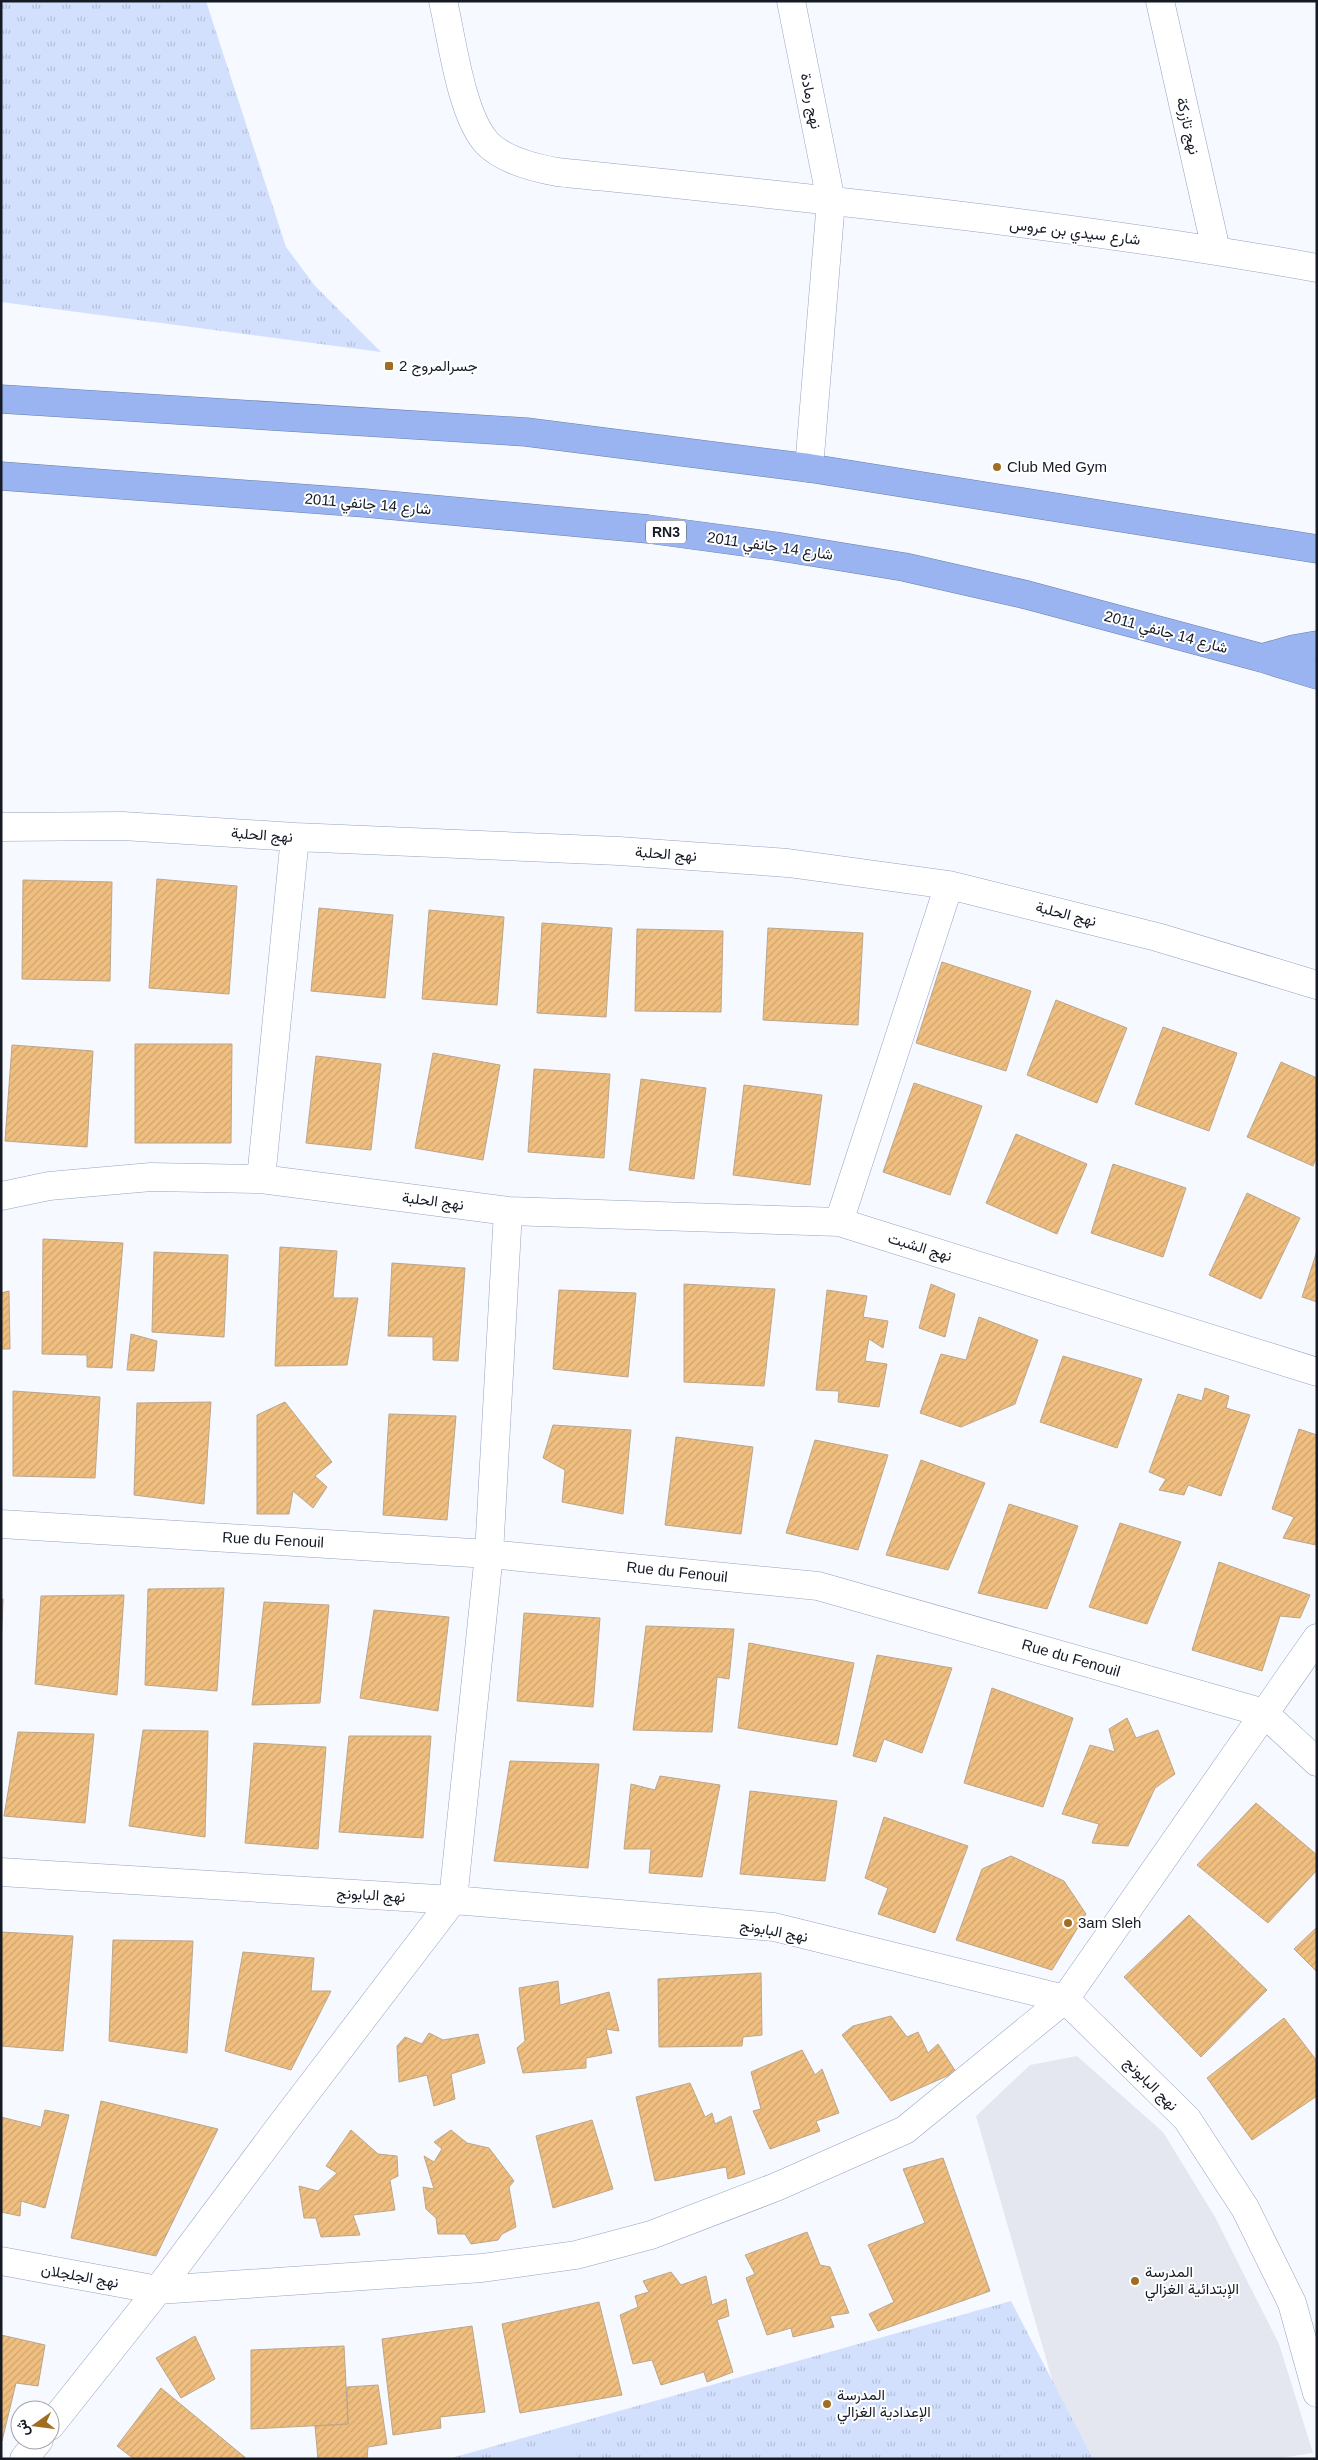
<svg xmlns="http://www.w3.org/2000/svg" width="1318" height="2460" viewBox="0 0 1318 2460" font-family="Arial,Vazirmatn,sans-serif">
<defs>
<pattern id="grass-tufts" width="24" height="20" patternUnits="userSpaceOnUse" patternTransform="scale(1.25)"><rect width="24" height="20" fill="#d3e0fd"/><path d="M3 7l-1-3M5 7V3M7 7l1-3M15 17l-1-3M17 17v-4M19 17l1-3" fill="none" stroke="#b4c0d9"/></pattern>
<pattern id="building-hatch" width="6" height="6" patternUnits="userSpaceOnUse" patternTransform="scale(1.25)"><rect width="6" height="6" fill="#f0bf80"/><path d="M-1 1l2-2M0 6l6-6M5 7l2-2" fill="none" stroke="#cda46e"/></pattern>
</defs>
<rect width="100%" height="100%" fill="#f6f9ff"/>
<!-- built -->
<path fill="#e4e7f0" d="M1077,2056L1163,2132L1215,2217L1279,2344L1313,2453L1274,2459H1075L976,2116L1030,2065Z"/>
<!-- grass -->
<path fill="url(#grass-tufts)" d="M1,1H206L286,247L315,286L381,352L1,302Z
M1011,2301L1093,2459H448Z"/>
<!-- garden -->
<path fill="#d3e0fd" d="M571,2436L578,2459H494Z"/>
<!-- building -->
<path fill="url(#building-hatch)" stroke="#bca68b" d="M157,879L237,886L229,994L149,988Z
M23,880L112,882L110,981L22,979Z
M319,908L393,915L385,998L311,991Z
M429,910L504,917L497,1005L422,999Z
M542,923L612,928L606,1017L537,1013Z
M768,928L863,933L858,1025L763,1020Z
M637,929L723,931L721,1012L635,1011Z
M942,962L1031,991L1006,1071L916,1043Z
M1056,1000L1127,1028L1097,1103L1027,1075Z
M1163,1027L1237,1053L1209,1131L1135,1104Z
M135,1044H232L231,1143H135Z
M12,1045L93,1051L87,1147L5,1141Z
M433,1053L500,1065L483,1160L415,1148Z
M316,1056L381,1064L371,1150L306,1143Z
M1281,1062L1317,1078V1156L1313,1166L1247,1137Z
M534,1069L610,1074L604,1158L528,1152Z
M641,1079L706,1088L694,1179L629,1170Z
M914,1083L982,1106L950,1195L883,1172Z
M744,1085L822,1095L810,1185L733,1175Z
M1016,1134L1087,1164L1057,1234L986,1203Z
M1113,1164L1186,1188L1163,1257L1091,1233Z
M1247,1193L1300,1218L1261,1299L1209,1275Z
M43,1239L123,1243L112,1368L87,1367V1355L42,1354Z
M280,1247L337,1251L333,1298H358L347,1365L275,1366Z
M1317,1251V1302L1302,1297Z
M154,1252L228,1255L224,1337L152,1332Z
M392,1263L465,1268L458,1361L433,1360V1337L388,1336Z
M684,1284L775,1289L764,1386L684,1382Z
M931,1284L955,1294L945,1337L919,1328Z
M559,1290L636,1293L628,1377L553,1369Z
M827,1290L867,1296L863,1317L888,1321L883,1348L869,1339L865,1361L887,1364L879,1407L838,1402L839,1391L816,1390Z
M9,1291L10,1349H1V1293Z
M979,1317L1038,1340L1015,1404L961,1427L920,1413L941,1354L966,1360Z
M131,1334L157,1341L154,1371L127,1370Z
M1063,1356L1142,1379L1117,1448L1040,1422Z
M1205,1388L1229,1396L1226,1408L1250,1415L1221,1496L1188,1485L1184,1495L1159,1490L1166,1479L1149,1472L1178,1394L1202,1401Z
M13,1391L100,1397L95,1478L13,1476Z
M211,1402L204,1504L134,1495L137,1403Z
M285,1402L332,1462L315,1476L327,1487L313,1508L293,1491L289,1514H257V1415Z
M389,1414L456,1416L447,1520L383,1515Z
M553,1425L631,1430L623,1514L562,1502L565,1470L543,1458Z
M1299,1429L1317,1435L1316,1545L1283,1538L1294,1517L1272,1509Z
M676,1437L753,1447L741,1534L665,1525Z
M815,1440L888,1455L858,1550L786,1533Z
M921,1460L985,1483L948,1570L886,1555Z
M1009,1504L1078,1526L1047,1609L978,1593Z
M1120,1523L1181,1542L1147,1624L1089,1607Z
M1219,1562L1310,1595L1300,1618L1280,1616L1262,1671L1192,1650Z
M224,1588L217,1691L145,1685L148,1589Z
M124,1595L117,1695L35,1684L41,1596Z
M1,1599H3L1,1650Z
M264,1602L329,1605L320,1703L252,1705Z
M374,1610L449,1617L438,1711L360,1698Z
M524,1613L600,1618L593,1707L517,1701Z
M646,1626L734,1629L729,1679L717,1677L712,1732L633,1730Z
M749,1643L854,1663L837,1745L738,1728Z
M877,1655L952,1668L922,1753L884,1739L876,1762L853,1756Z
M992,1688L1073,1718L1043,1807L964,1783Z
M1127,1718L1136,1738L1158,1730L1175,1774L1155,1788L1128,1846L1092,1843L1099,1824L1062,1814L1090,1745L1115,1752L1109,1729Z
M143,1730L208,1731L205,1837L129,1826Z
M18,1732L94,1734L85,1823L4,1816Z
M349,1736H431L423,1838L339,1832Z
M254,1743L326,1747L318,1849L245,1843Z
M510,1761L599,1764L588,1868L494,1861Z
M660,1776L720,1785L702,1877L649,1873L651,1849H624L631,1784L655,1790Z
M750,1791L837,1801L825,1881L740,1874Z
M1256,1803L1317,1855V1870L1268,1923L1197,1865Z
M884,1817L968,1846L935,1933L878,1914L888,1888L865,1878Z
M1011,1856L1064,1881L1086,1914L1052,1970L956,1940L982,1869Z
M1189,1915L1267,1990L1201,2057L1124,1977Z
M1317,1927V1972L1294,1949Z
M1,1932L73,1936L63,2051L1,2046Z
M113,1940L193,1941L187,2053L109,2041Z
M243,1952L314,1958L311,1991H331L291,2070L225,2051Z
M761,1973L762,2035L743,2037L742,2046L659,2047L658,1979Z
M558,1981L560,2005L609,1992L619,2031L606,2029L612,2053L586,2058V2068L523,2073L517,2048L525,2041L519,1988Z
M891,2016L907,2037L918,2032L928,2053L938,2044L956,2072L891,2101L842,2035L853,2026Z
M1284,2018L1317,2061V2096L1252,2140L1207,2078Z
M429,2033L443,2040L478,2034L485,2063L451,2074L455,2099L434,2106L427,2075L399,2082L397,2046L405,2037L422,2044Z
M802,2050L815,2075L822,2069L839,2113L816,2121L820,2131L770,2149L753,2111L761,2109L751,2072Z
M690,2083L705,2117L712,2113L715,2124L731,2116L745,2174L728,2179L726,2167L655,2181L636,2097Z
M101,2101L218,2129L156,2256L71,2238Z
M45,2110L69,2115L45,2208L21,2201L20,2216L1,2212V2117L41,2127Z
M592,2120L613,2189L553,2208L536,2136Z
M351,2130L378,2154L397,2156L398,2176L390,2180L395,2210L353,2215L360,2235L321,2237L316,2218H304L299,2186L318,2191L337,2173L326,2166Z
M451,2130L467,2143L489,2148L514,2181L509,2187L516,2227L502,2234L498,2240L471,2244L465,2234H438L436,2218L426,2209L423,2187L434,2189L424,2156L434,2162L442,2149L434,2142Z
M943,2158L990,2291L878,2331L869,2314L894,2302L868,2245L925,2223L903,2169Z
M807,2232L820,2265L830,2267L849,2313L830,2316L834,2327L793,2337L791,2328L767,2335L746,2278L755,2274L745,2255Z
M671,2272L681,2285L706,2276L712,2305L726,2299L729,2316L717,2320L733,2372L707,2382L704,2372L661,2385L652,2360L633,2364L620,2315L638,2307L635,2296L649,2292L643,2281Z
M599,2302L622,2395L520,2413L502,2324Z
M472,2326L485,2412L440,2417L441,2428L393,2435L382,2339Z
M1,2335L45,2345L38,2386L16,2383L2,2441Z
M195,2336L215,2379L181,2398L156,2358Z
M344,2346L348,2424L251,2429V2350Z
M378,2385L387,2444L368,2447L367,2459H318L315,2426L348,2424L347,2387Z
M161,2388L247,2459H134L117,2446Z"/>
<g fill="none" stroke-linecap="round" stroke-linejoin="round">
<defs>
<path id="minor" d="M443,1C452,39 461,115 487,143C503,160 535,168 557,172C810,198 1066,223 1317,268
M791,1L831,201L809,468
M1160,1L1216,250
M1,827L123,826L295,837L619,851L788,863L949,885L1157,937L1317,985
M261,1179L295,837
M1,1196L49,1186L151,1177L261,1179L508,1211L839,1222L1317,1372
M839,1222L949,885
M1,1524L489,1554L818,1586L1264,1713L1317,1762
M1,1872L453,1900L774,1927L1065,1999L1187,2119L1245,2208L1292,2303L1317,2393
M1,2261L158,2290L482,2268L576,2255L651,2235L776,2187L905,2130L1065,1999L1317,1638
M50,2426L158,2290L282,2124L453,1900L489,1554L508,1211
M24,2459L39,2440"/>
<path id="highway" d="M1,399L526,432L809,468L1317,549
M1,476L365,503L648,529L775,546L904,567L1027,595L1262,658L1317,675
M1262,658L1294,649L1317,645"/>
</defs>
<!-- minor casing -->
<use href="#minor" stroke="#95a3c0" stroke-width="29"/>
<!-- highway casing -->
<use href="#highway" stroke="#6b7eaa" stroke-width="29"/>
<!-- minor -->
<use href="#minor" stroke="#fff" stroke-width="28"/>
<!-- highway -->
<use href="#highway" stroke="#99b4f1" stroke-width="28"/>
</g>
<!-- markers -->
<g fill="#a06e23" stroke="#fff" stroke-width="2">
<rect x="384" y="361" width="10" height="10" rx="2.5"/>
<circle cx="997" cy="467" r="5"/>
<circle cx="1068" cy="1923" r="5"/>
<circle cx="1135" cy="2281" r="5"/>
<circle cx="827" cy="2404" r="5"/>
</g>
<g text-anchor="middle" stroke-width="4" stroke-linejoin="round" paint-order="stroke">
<!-- shield labels -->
<rect fill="#fff" stroke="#5b5f66" stroke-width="1" x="646" y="520.5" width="40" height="23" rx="4"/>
<g font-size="14" font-weight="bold" fill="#151a25">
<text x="666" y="537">RN3</text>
</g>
<!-- street labels -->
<g font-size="15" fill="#151a25" stroke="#fff">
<text transform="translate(811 101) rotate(79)" y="5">نهج رمادة</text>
<text transform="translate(1188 126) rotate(77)" y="5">نهج تازركة</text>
<text transform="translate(1075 232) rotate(7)" y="5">شارع سيدي بن عروس</text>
<text transform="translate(368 504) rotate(5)" y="5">شارع 14 جانفي 2011</text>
<text transform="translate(770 546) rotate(8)" y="5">شارع 14 جانفي 2011</text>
<text transform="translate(1166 632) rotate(15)" y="5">شارع 14 جانفي 2011</text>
<text transform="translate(262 835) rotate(4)" y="5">نهج الحلبة</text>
<text transform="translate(666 854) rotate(4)" y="5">نهج الحلبة</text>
<text transform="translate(1066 914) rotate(14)" y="5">نهج الحلبة</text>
<text transform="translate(433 1201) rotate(7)" y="5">نهج الحلبة</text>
<text transform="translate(920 1247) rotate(17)" y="5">نهج الشبت</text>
<text transform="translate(273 1540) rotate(3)" y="5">Rue du Fenouil</text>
<text transform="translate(677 1572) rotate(6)" y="5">Rue du Fenouil</text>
<text transform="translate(1071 1658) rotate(16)" y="5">Rue du Fenouil</text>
<text transform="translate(371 1895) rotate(3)" y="5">نهج البابونج</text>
<text transform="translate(774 1931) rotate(10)" y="5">نهج البابونج</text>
<text transform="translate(1151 2084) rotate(45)" y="5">نهج البابونج</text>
<text transform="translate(80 2276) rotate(10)" y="5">نهج الجلجلان</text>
</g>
<!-- poi labels -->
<g font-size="15" fill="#151a25" stroke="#fff" text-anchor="start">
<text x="399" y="371">جسرالمروج 2</text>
<text x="1007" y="472">Club Med Gym</text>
<text x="1078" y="1928">3am Sleh</text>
<text x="1145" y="2277">المدرسة<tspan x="1145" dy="17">الإبتدائية الغزالي</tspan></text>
<text x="837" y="2400">المدرسة<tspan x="837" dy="17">الإعدادية الغزالي</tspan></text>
</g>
</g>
<!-- border -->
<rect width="1318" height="2460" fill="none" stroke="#151a25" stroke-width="5"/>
<!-- north arrow -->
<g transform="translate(35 2425) rotate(256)"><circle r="24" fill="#ffffff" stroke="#a1a3a8"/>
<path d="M0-4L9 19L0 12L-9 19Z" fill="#a06e23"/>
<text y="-8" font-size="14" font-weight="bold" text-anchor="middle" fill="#151a25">ش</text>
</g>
</svg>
